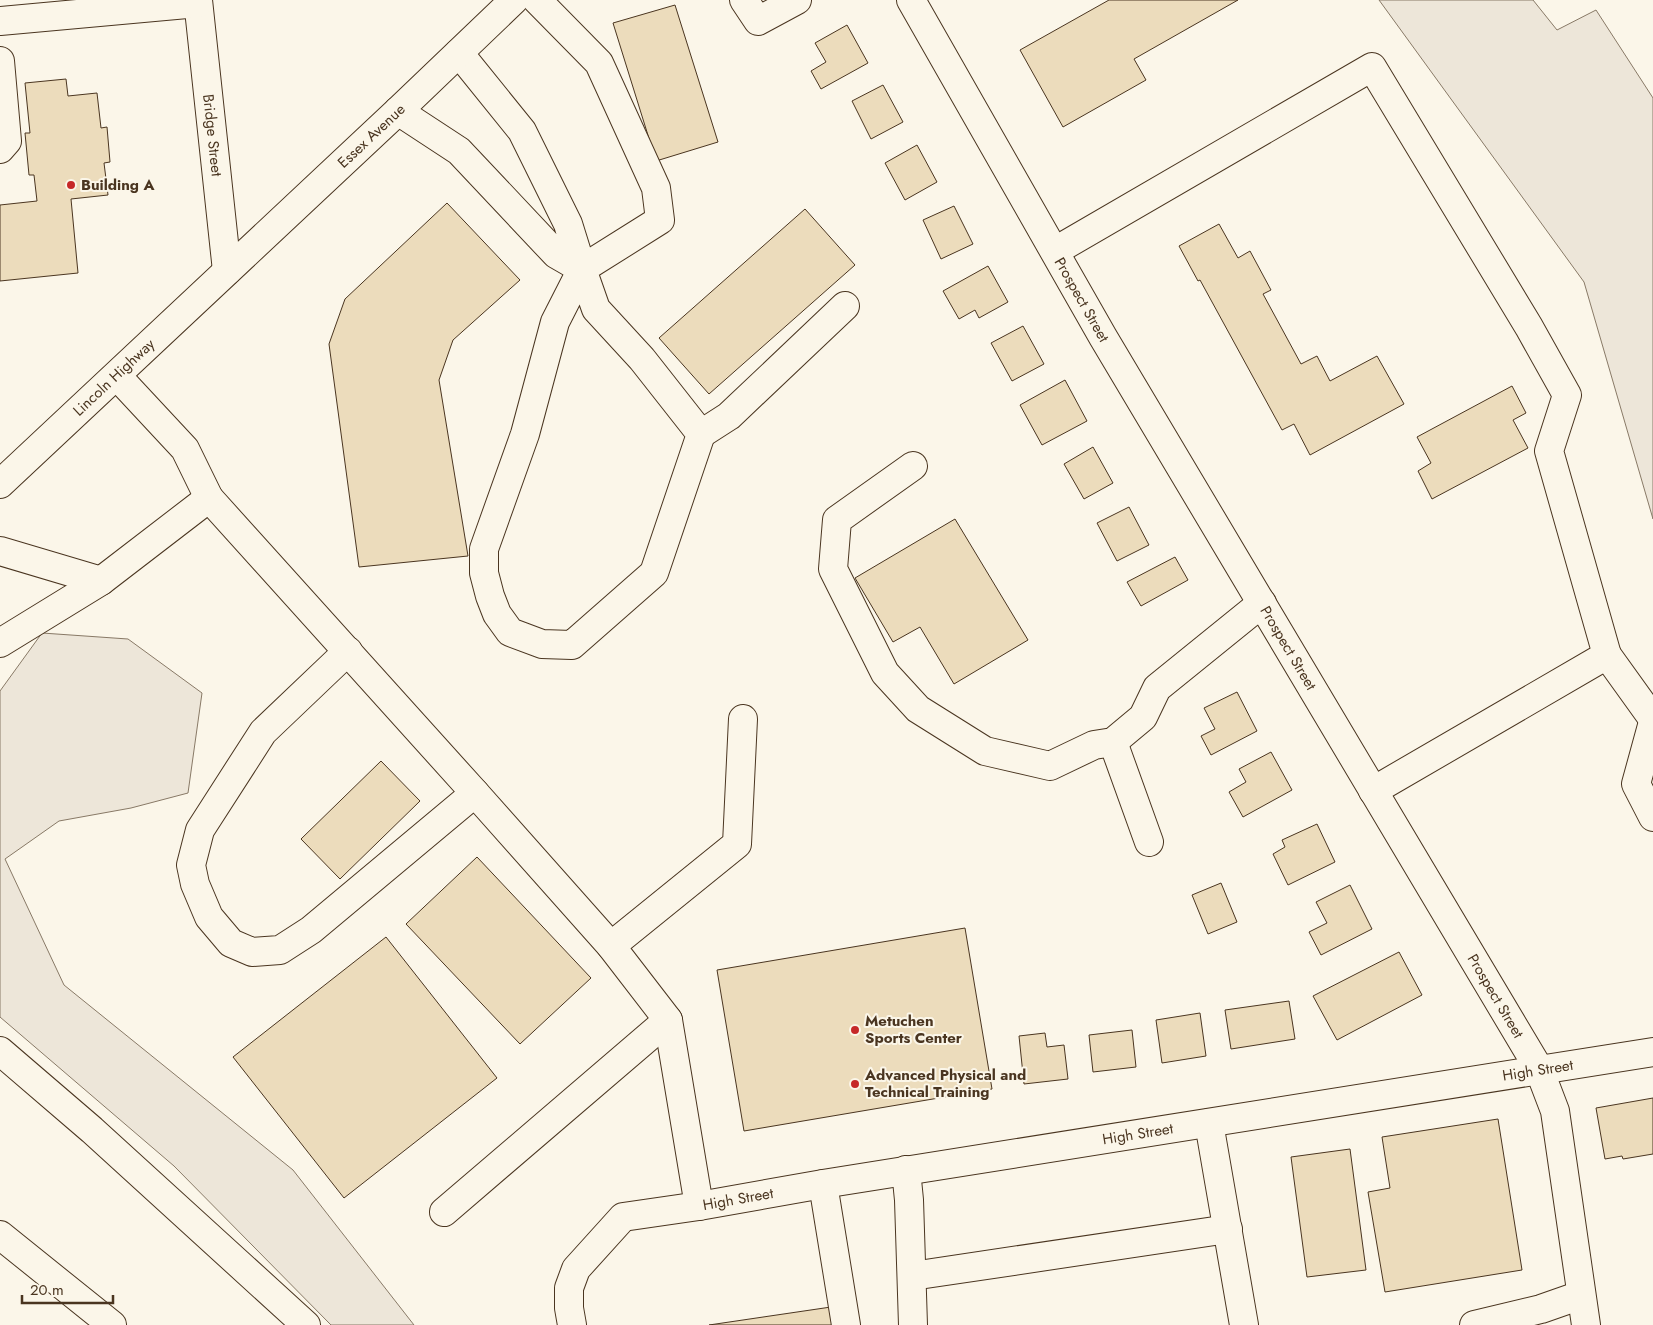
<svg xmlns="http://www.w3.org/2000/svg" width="1653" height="1325" viewBox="0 0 1653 1325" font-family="Jost,sans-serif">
<rect width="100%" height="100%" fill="#fbf6e9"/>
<!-- green -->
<path fill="#ede6d9" stroke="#887966" d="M1379,0H1533L1557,30L1596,10L1653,98V519L1584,282Z
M42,633L128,639L202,693L188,793L131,808L59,821L5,859L64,985L293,1170L414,1325H331L174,1166L0,1017V691Z"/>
<!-- building -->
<path fill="#ecdcbc" stroke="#4a3520" d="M1109,0H1238L1134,59L1146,80L1063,127L1020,50Z
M675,5L718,142L656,161L613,23Z
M847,25L868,63L821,89L811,71L826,62L815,43Z
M66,79L68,96L97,93L101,128L107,127L110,162L104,163L108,195L71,199L78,273L0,281V205L37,201L34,175H29L25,133H30L25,83Z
M883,85L903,122L871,139L852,101Z
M917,145L937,182L905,200L885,163Z
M447,203L520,280L453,340L439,380L468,556L359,567L329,344L345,299Z
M954,206L973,244L941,259L923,220Z
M805,209L855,265L709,394L659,338Z
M1219,224L1238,258L1250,251L1271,290L1263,294L1301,364L1317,356L1330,381L1377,356L1404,404L1310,455L1294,424L1282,430L1200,280L1198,281L1179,246Z
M988,266L1008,302L979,318L975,310L959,319L943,291Z
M1023,326L1044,364L1012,381L991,343Z
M1065,380L1087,421L1042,445L1020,405Z
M1512,386L1526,413L1513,420L1528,448L1432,499L1418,471L1431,463L1417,437Z
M1093,447L1113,483L1084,499L1064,464Z
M1129,507L1149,545L1117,561L1097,523Z
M955,519L1028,640L954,684L920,627L893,642L855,578Z
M1175,557L1188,580L1141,606L1127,582Z
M1237,692L1257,731L1211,755L1201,736L1215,729L1204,708Z
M1271,752L1292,790L1243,817L1229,792L1246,782L1239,769Z
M381,761L420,801L340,879L301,839Z
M1317,824L1335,862L1288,885L1273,854L1285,847L1282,840Z
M477,857L591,978L520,1044L406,924Z
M1221,883L1237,922L1208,934L1192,895Z
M1350,885L1372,929L1321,955L1309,932L1327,923L1316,902Z
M965,928L992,1089L744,1131L717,970Z
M386,937L497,1078L344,1198L233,1057Z
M1399,952L1422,995L1337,1040L1313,996Z
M1289,1001L1295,1039L1231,1049L1225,1010Z
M1200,1013L1206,1056L1162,1063L1156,1020Z
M1132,1030L1136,1067L1093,1072L1089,1035Z
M1045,1033L1047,1047L1064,1045L1068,1079L1024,1084L1019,1036Z
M1653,1098V1154L1623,1159L1622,1156L1605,1159L1596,1108Z
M1498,1119L1522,1270L1385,1292L1368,1192L1390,1188L1382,1137Z
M1350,1149L1366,1270L1307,1277L1291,1157Z
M831,1307L834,1325H709Z"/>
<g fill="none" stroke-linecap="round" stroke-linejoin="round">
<defs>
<g id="minor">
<path id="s1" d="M198,0L227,271"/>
<path d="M537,0L599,63L656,188L660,220L582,269L555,322L525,434L484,549V573L490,596L497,614L510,632L542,644L572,645L654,573L701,434L642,359L596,309L582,269"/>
<path d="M744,0L758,21L797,0"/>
<path id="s2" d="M911,0L1103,337L1539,1069L1555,1111L1586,1325"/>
<path d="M0,21L198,3"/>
<path d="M0,61L7,141L0,149"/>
<path d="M398,111L459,151L556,254L582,269L568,224L522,131L459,53"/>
<path d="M1055,251L1372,67L1529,327L1567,395L1549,451L1607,655L1373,791"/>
<path d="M117,376L185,449L209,498"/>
<path d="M701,434L729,416L845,306"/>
<path d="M913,466L837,520L833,569L885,673L918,709L985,751L1050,766L1094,745L1113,742L1143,717L1157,688L1262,603"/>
<path id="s3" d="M0,484L398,111L514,0"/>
<path d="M0,551L101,581L209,498L475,793L611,946L668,1020L699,1206"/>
<path d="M0,643L101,581"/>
<path d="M348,651L263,732L200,830L191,865L195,884L209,917L231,943L252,952L280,950L311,930L475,793"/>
<path d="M1607,655L1653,719"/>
<path d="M1653,722L1636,784L1653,817"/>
<path d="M1113,742L1149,842"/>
<path d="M611,946L737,844L743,719"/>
<path d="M1209,1123L1244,1325"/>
<path d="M906,1170L909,1200L913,1325"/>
<path d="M823,1184L846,1325"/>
<path d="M444,1212L668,1020"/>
<path d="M912,1276L1228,1229"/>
<path id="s4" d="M572,1325L569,1308V1288L576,1269L623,1217L699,1206L823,1184L1653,1052"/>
<path d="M1474,1325L1541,1309L1581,1295"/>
</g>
<path id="highway" d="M0,1051L92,1130L306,1325
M0,1235L112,1325"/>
</defs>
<!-- minor casing -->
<use href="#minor" stroke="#4a3520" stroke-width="30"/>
<!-- highway casing -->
<use href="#highway" stroke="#4a3520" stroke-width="30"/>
<!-- minor -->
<use href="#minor" stroke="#fbf6e9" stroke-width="28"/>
<!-- highway -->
<use href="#highway" stroke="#fbf6e9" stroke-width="28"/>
</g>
<!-- markers -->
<g fill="#c62828" stroke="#fbf6e9" stroke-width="2">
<circle cx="71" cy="185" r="5"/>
<circle cx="855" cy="1030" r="5"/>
<circle cx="855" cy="1084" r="5"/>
</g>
<g text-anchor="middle" stroke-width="4" stroke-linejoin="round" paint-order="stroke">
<!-- street labels -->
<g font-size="15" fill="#4a3520" stroke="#fbf6e9">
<text dy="5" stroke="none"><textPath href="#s1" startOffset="136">Bridge Street</textPath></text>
<text dy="5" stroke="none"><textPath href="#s3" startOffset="509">Essex Avenue</textPath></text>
<text dy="5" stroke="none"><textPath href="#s2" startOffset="345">Prospect Street</textPath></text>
<text dy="5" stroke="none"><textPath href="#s3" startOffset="156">Lincoln Highway</textPath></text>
<text dy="5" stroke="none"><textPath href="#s2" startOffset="750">Prospect Street</textPath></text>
<text dy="5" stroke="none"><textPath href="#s2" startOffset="1155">Prospect Street</textPath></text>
<text dy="5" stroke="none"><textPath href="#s4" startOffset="1054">High Street</textPath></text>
<text dy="5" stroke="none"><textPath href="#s4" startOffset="649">High Street</textPath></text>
<text dy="5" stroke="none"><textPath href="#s4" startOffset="244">High Street</textPath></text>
</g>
<!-- poi labels -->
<g font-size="15" font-weight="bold" fill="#4a3520" stroke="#fbf6e9" text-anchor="start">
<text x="81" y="190">Building A</text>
<text x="865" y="1026">Metuchen<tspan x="865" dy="17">Sports Center</tspan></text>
<text x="865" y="1080">Advanced Physical and<tspan x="865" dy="17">Technical Training</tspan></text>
</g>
</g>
<!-- scale -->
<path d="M22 1295v8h91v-8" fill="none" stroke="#4a3520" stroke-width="2.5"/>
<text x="30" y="1295" font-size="15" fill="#4a3520" stroke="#fbf6e9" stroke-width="4" paint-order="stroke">20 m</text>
</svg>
